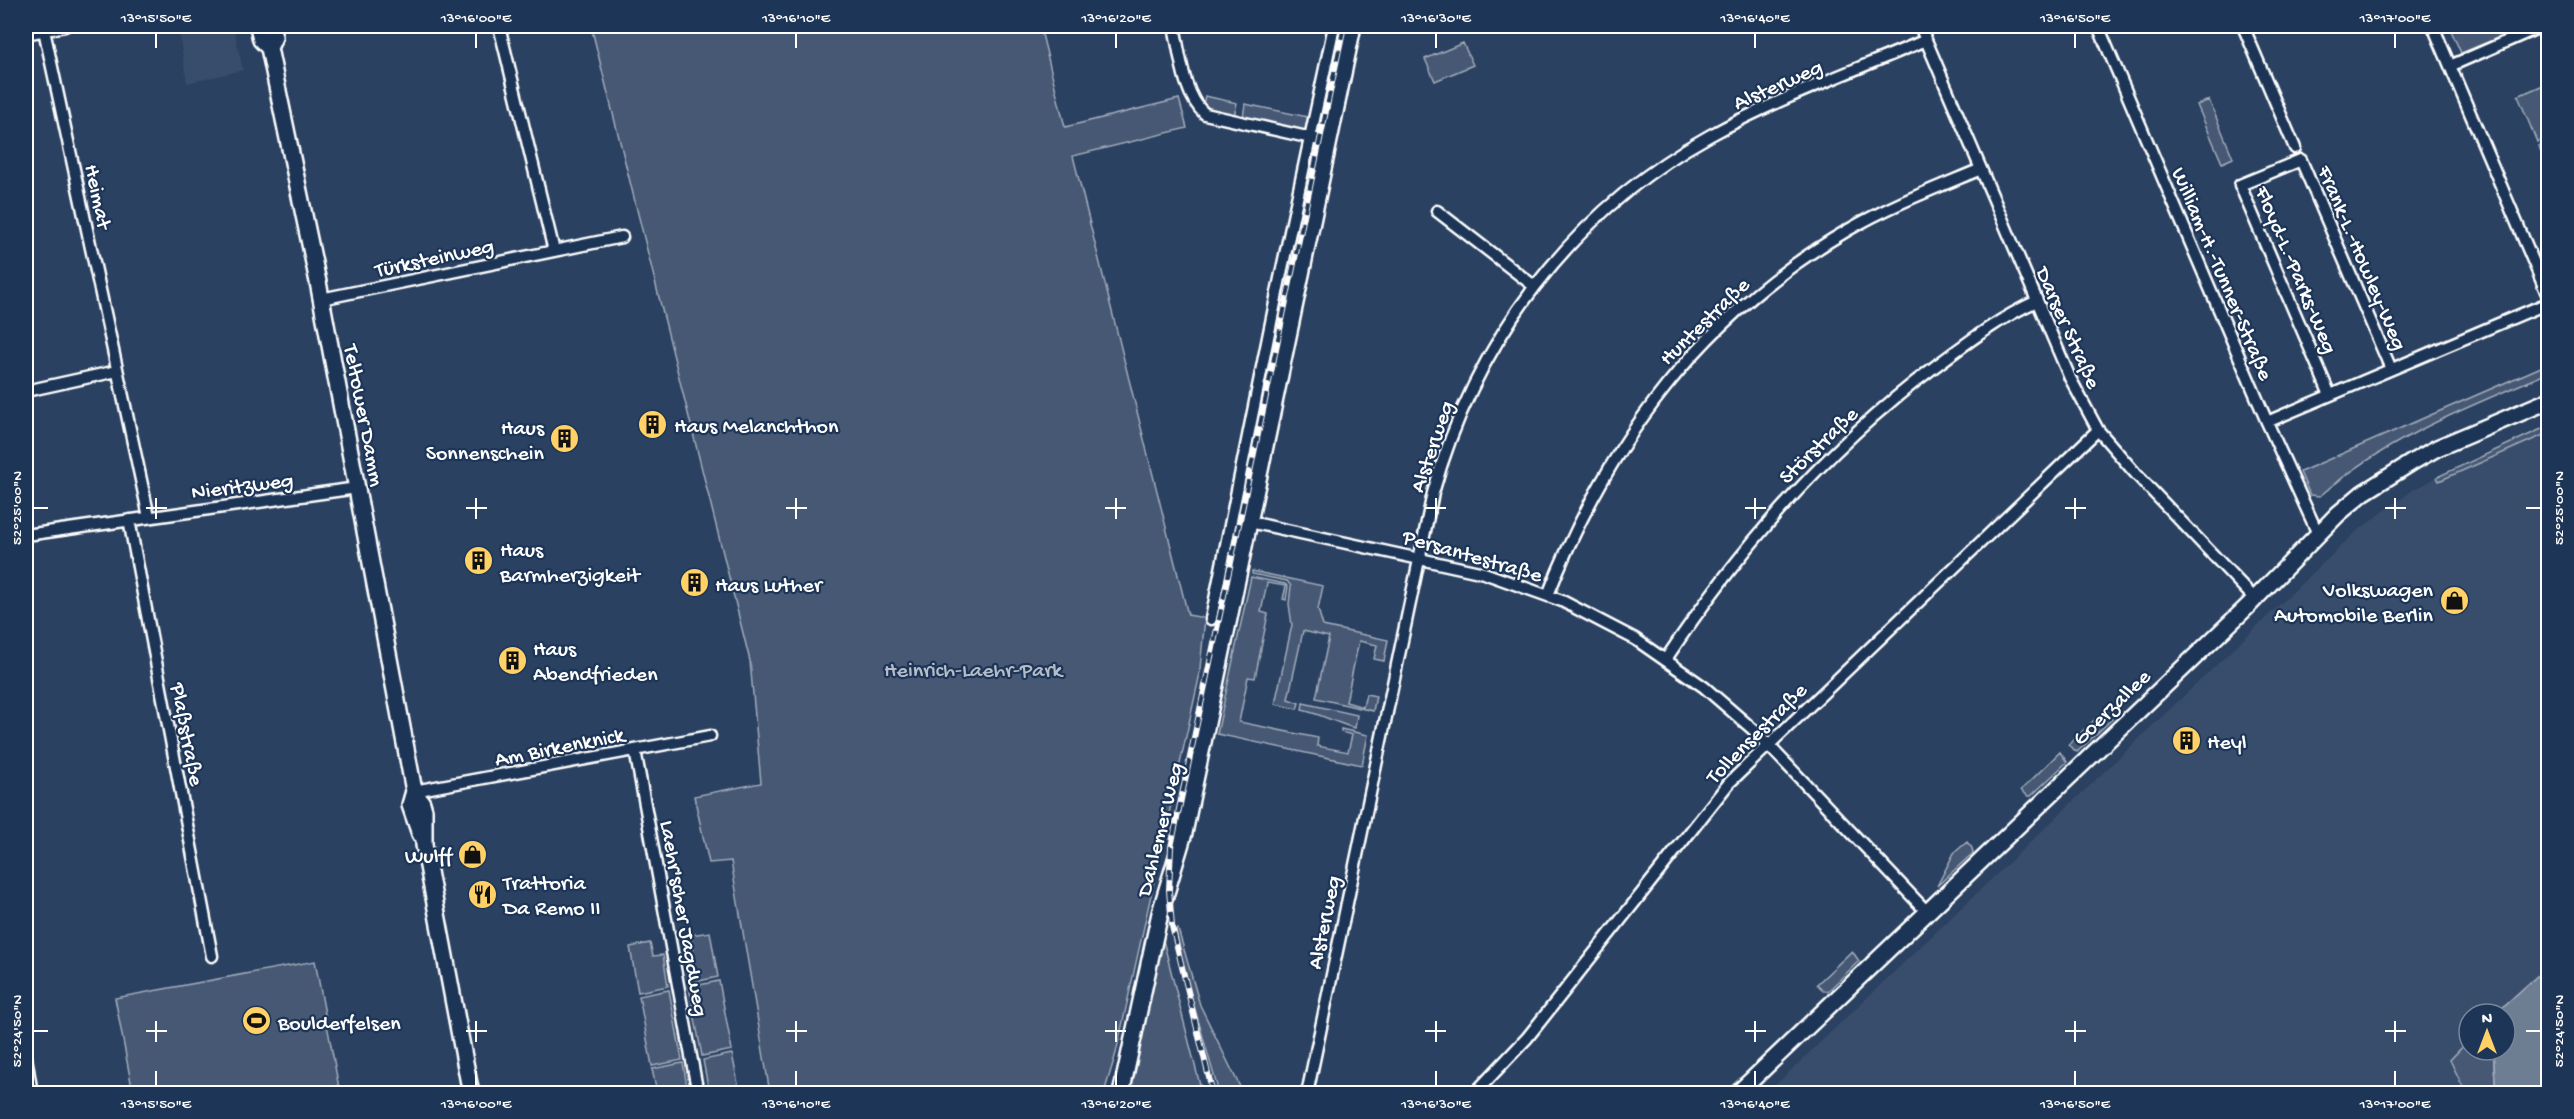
<svg xmlns="http://www.w3.org/2000/svg" width="2574" height="1119" viewBox="0 0 2574 1119" font-family="'Gochi Hand',sans-serif">
<rect width="100%" height="100%" fill="#2a4161"/>
<filter id="ink" filterUnits="userSpaceOnUse"><feTurbulence type="fractalNoise" baseFrequency=".0167" numOctaves="2"/><feDisplacementMap in="SourceGraphic" scale="12" xChannelSelector="R" yChannelSelector="G"/><feConvolveMatrix kernelMatrix="1 2 1 2 8 2 1 2 1" color-interpolation-filters="sRGB"/></filter>
<g filter="url(#ink)">
<!-- built -->
<path fill="#394e6c" d="M178,26H233L243,70L187,83Z
M2548,428V966L2495,1014H2469V1040L2450,1060L2466,1093L2393,1094L2370,1088L2372,1093L1766,1094L2356,532L2413,490L2444,473Z"/>
<!-- green -->
<path fill="#465975" stroke="#a2acba" stroke-width="1.5" d="M591,26H1040L1065,127L1179,99L1187,128L1073,156L1188,615L1205,618L1199,678L1116,1053L1104,1093H770L731,861L709,863L694,796L761,783L750,661Z
M2449,26H2529L2461,53Z
M1463,43L1473,65L1435,81L1425,59Z
M2548,83V150L2541,152L2539,146L2547,142L2545,139L2537,142L2518,96Z
M1205,96L1237,103L1234,116L1207,107L1203,104Z
M2209,100L2233,158L2222,163L2197,105Z
M1245,104L1308,117L1305,131L1243,118Z
M2548,364V373C2468,407 2387,438 2320,496L2310,495L2300,472Z
M2548,426V433L2439,481L2437,477Z
M1252,571L1323,586L1318,609L1323,626L1388,640L1384,661L1374,659L1377,645L1359,641L1346,702L1363,707L1366,694L1376,696L1373,711L1316,698L1329,637L1303,631L1288,699L1299,703L1297,709L1275,704L1292,625L1289,604L1291,586L1287,581L1252,574Z
M1251,577L1285,584L1288,587L1286,600L1283,599L1286,586L1267,583L1261,612L1268,614L1255,678L1248,677L1239,722L1318,738L1317,746L1348,752L1352,735L1341,732V729L1368,735L1362,765L1217,734Z
M1303,703L1357,715L1355,728C1336,723 1321,714 1302,710Z
M2106,709L2112,719L2077,752L2068,745Z
M2060,752L2067,762L2031,796H2028L2021,790Z
M1967,842L1972,848L1973,853L1937,886L1954,853Z
M1178,929L1200,1005L1243,1093H1219L1180,957L1176,930Z
M710,932L718,977L689,983L683,951L693,949L691,935Z
M1162,936L1202,1093H1127Z
M650,943L653,956L663,955L668,986L638,992L630,947Z
M1852,951L1859,961L1828,991H1824L1817,984Z
M315,961L340,1093H133L115,998Z
M719,981L732,1050L702,1056L689,987Z
M669,990L682,1060L652,1066L639,996Z
M2469,1040V1050H2493L2496,1093H2466L2450,1060Z
M732,1054L740,1093H720L719,1090L709,1092L703,1060Z
M683,1063L688,1093H657L652,1069Z"/>
<!-- water -->
<path fill="#6d7d92" stroke="#a7b1be" stroke-width="1.5" d="M2548,966V1093H2496L2493,1050H2505V1014H2495Z"/>
<g fill="none" stroke-linecap="round" stroke-linejoin="round">
<defs>
<path id="street" d="M499,26L554,251
M1174,26C1180,53 1183,95 1205,114L1329,142
M1920,26L2070,378L2098,430L2136,474L2255,599
M2098,26L2267,422L2318,534
M2243,26L2295,148
M2433,26L2548,296
M44,30L149,517
M26,34L65,26
M2450,66L2542,26
M1437,211L1534,286
M321,299L622,237
M26,391L117,371
M2330,395L2240,185L2301,160L2391,369
M2267,422L2548,303
M129,520L212,956
M1250,522L1484,573L1562,601L1635,639L1704,687L1756,732L1928,913
M26,535L357,488
M1548,595C1609,440 1702,315 1848,230C1891,205 1936,188 1981,169
M1211,619L1279,283L1334,26
M1666,659C1741,546 1828,446 1937,365C1968,342 2001,317 2037,301
M635,750L698,1094
M414,791L710,736
M26,1057L32,1094
M1307,1094L1433,493C1475,342 1571,212 1709,136C1778,98 1854,71 1926,40
M1474,1094L1527,1038L1729,783L2098,430"/>
<path id="secondary" d="M258,26L261,40L269,48L318,282L414,791L422,803L424,810V845L471,1094
M269,48L274,37L271,26
M414,791L410,805L420,834
M1121,1094L1160,913L1184,833L1353,26
M1737,1094L2248,606L2338,514L2363,493L2414,461L2437,448L2548,401"/>
</defs>
<!-- street casing -->
<use href="#street" stroke="#fff" stroke-width="15"/>
<!-- secondary casing -->
<use href="#secondary" stroke="#fff" stroke-width="20"/>
<!-- street -->
<use href="#street" stroke="#1d3557" stroke-width="10"/>
<!-- secondary -->
<use href="#secondary" stroke="#1d3557" stroke-width="15"/>
<defs>
<path id="rail" d="M1213,1094L1172,926L1169,890L1171,847L1344,26"/>
</defs>
<!-- rail casing -->
<use href="#rail" stroke="#fff" stroke-width="6"/>
<!-- rail -->
<use href="#rail" stroke="#1d3557" stroke-width="4" stroke-dasharray="11" stroke-linecap="butt"/>
</g>
</g>
<!-- ticks -->
<path fill="none" stroke="#fff" stroke-width="2" d="M156,33V48M476,33V48M796,33V48M1116,33V48M1436,33V48M1755,33V48M2075,33V48M2395,33V48M156,498V519M476,498V519M796,498V519M1116,498V519M1436,498V519M1755,498V519M2075,498V519M2395,498V519M33,508H48M146,508H167M466,508H487M786,508H807M1105,508H1126M1425,508H1446M1745,508H1766M2065,508H2086M2385,508H2406M2526,508H2541M156,1021V1042M476,1021V1042M796,1021V1042M1116,1021V1042M1436,1021V1042M1755,1021V1042M2075,1021V1042M2395,1021V1042M33,1031H48M146,1031H167M466,1031H487M786,1031H807M1105,1031H1126M1425,1031H1446M1745,1031H1766M2065,1031H2086M2385,1031H2406M2526,1031H2541M156,1071V1086M476,1071V1086M796,1071V1086M1116,1071V1086M1436,1071V1086M1755,1071V1086M2075,1071V1086M2395,1071V1086"/>
<!-- icons -->
<defs>
<symbol id="building-disc" viewBox="-11 -11 22 22"><circle r="9.5" fill="#ffd166" stroke="#1d3557"/><path d="M-4-6H4V6H1V3H-1V6H-4ZM-2.5-4.3h1.7v1.8h-1.7ZM.8-4.3h1.7v1.8H.8ZM-2.5-1h1.7V.8h-1.7ZM.8-1h1.7V.8H.8Z" fill="#111"/></symbol>
<symbol id="shop-disc" viewBox="-11 -11 22 22"><circle r="9.5" fill="#ffd166" stroke="#1d3557"/><path d="M-5-2.5h2.3a2.7 3.5 0 0 1 5.4 0H5L5.5 6h-11ZM-1.5-2.5h3a1.5 2.3 0 0 0-3 0Z" fill="#111"/></symbol>
<symbol id="restaurant-disc" viewBox="-11 -11 22 22"><circle r="9.5" fill="#ffd166" stroke="#1d3557"/><path d="M-5-6h1v4h1v-4h1v4h1v-4h1v5L-1.5 .5V6h-2V.5L-5-1ZM5-6V6H3V1.5H1.5Q1.5-4 5-6Z" fill="#111"/></symbol>
<symbol id="stadium-disc" viewBox="-11 -11 22 22"><circle r="9.5" fill="#ffd166" stroke="#1d3557"/><path d="M0-5a6.5 5 0 1 0 0 10a6.5 5 0 1 0 0-10ZM-3.5-1.8h7v3.6h-7Z" fill="#111"/></symbol>
</defs>
<g fill-rule="evenodd">
<use href="#building-disc" x="636" y="408" width="33" height="33"/>
<use href="#building-disc" x="548" y="422" width="33" height="33"/>
<use href="#building-disc" x="462" y="544" width="33" height="33"/>
<use href="#building-disc" x="678" y="566" width="33" height="33"/>
<use href="#shop-disc" x="2438" y="584" width="33" height="33"/>
<use href="#building-disc" x="496" y="644" width="33" height="33"/>
<use href="#building-disc" x="2170" y="724" width="33" height="33"/>
<use href="#shop-disc" x="456" y="838" width="33" height="33"/>
<use href="#restaurant-disc" x="466" y="878" width="33" height="33"/>
<use href="#stadium-disc" x="240" y="1004" width="33" height="33"/>
</g>
<g text-anchor="middle" stroke-width="4.5" stroke-linejoin="round" paint-order="stroke">
<!-- street labels -->
<g font-size="22" fill="#fff" stroke="#1d3557">
<text transform="translate(1777 83) rotate(-24)" y="8">Alsterweg</text>
<text transform="translate(100 196) rotate(78)" y="8">Heimat</text>
<text transform="translate(434 256) rotate(-12)" y="8">Türksteinweg</text>
<text transform="translate(2364 257) rotate(67)" y="8">Frank-L.-Howley-Weg</text>
<text transform="translate(2298 269) rotate(67)" y="8">Floyd-L.-Parks-Weg</text>
<text transform="translate(2224 273) rotate(67)" y="8">William-H.-Tunner-Straße</text>
<text transform="translate(1703 320) rotate(-44)" y="8">Huntestraße</text>
<text transform="translate(2070 327) rotate(66)" y="8">Darser Straße</text>
<text transform="translate(366 415) rotate(79)" y="8">Teltower Damm</text>
<text transform="translate(1817 444) rotate(-44)" y="8">Störstraße</text>
<text transform="translate(1430 446) rotate(-71)" y="8">Alsterweg</text>
<text transform="translate(242 484) rotate(-7)" y="8">Nieritzweg</text>
<text transform="translate(1473 554) rotate(16)" y="8">Persantestraße</text>
<text transform="translate(2110 706) rotate(-44)" y="8">Goerzallee</text>
<text transform="translate(1755 732) rotate(-45)" y="8">Tollensestraße</text>
<text transform="translate(189 734) rotate(79)" y="8">Plaßstraße</text>
<text transform="translate(559 745) rotate(-11)" y="8">Am Birkenknick</text>
<text transform="translate(1158 829) rotate(-76)" y="8">Dahlemer Weg</text>
<text transform="translate(686 918) rotate(80)" y="8">Laehr'scher Jagdweg</text>
<text transform="translate(1322 922) rotate(-78)" y="8">Alsterweg</text>
</g>
<!-- poi labels -->
<g font-size="22" fill="#fff" stroke="#1d3557" text-anchor="start">
<text x="674" y="432">Haus Melanchthon</text>
<text x="544" y="434" text-anchor="end">Haus<tspan x="544" dy="25">Sonnenschein</tspan></text>
<text x="500" y="556">Haus<tspan x="500" dy="25">Barmherzigkeit</tspan></text>
<text x="715" y="591">Haus Luther</text>
<text x="2433" y="596" text-anchor="end">Volkswagen<tspan x="2433" dy="25">Automobile Berlin</tspan></text>
<text x="533" y="655">Haus<tspan x="533" dy="25">Abendfrieden</tspan></text>
<text x="2207" y="748">Heyl</text>
<text x="452" y="862" text-anchor="end">Wulff</text>
<text x="503" y="889">Trattoria<tspan x="503" dy="25">Da Remo II</tspan></text>
<text x="278" y="1029">Boulderfelsen</text>
</g>
<!-- park labels -->
<g font-size="22" fill="#b5bdc8" stroke="#1d3557">
<text x="973" y="676">Heinrich-Laehr-Park</text>
</g>
</g>
<!-- margin -->
<rect width="2574" height="1119" fill="none" stroke="#1d3557" stroke-width="66"/>
<!-- north arrow -->
<g transform="translate(2487 1032)"><circle r="28" fill="#1d3557" stroke="#77869a" stroke-width="1.5"/>
<path d="M0-4.5L10 22L0 15L-10 22Z" fill="#ffd166"/>
<text y="-9" font-size="16" font-weight="bold" text-anchor="middle" fill="#ffffff">N</text>
</g>
<rect x="33" y="33" width="2508" height="1053" fill="none" stroke="#fff" stroke-width="2"/>
<g font-size="15" text-anchor="middle" fill="#fff">
<text x="156" y="22">13°15'50"E</text>
<text x="476" y="22">13°16'00"E</text>
<text x="796" y="22">13°16'10"E</text>
<text x="1116" y="22">13°16'20"E</text>
<text x="1436" y="22">13°16'30"E</text>
<text x="1755" y="22">13°16'40"E</text>
<text x="2075" y="22">13°16'50"E</text>
<text x="2395" y="22">13°17'00"E</text>
<text transform="translate(16 508) rotate(-90)" y="5">52°25'00"N</text>
<text transform="translate(2558 508) rotate(-90)" y="5">52°25'00"N</text>
<text transform="translate(16 1031) rotate(-90)" y="5">52°24'50"N</text>
<text transform="translate(2558 1031) rotate(-90)" y="5">52°24'50"N</text>
<text x="156" y="1108">13°15'50"E</text>
<text x="476" y="1108">13°16'00"E</text>
<text x="796" y="1108">13°16'10"E</text>
<text x="1116" y="1108">13°16'20"E</text>
<text x="1436" y="1108">13°16'30"E</text>
<text x="1755" y="1108">13°16'40"E</text>
<text x="2075" y="1108">13°16'50"E</text>
<text x="2395" y="1108">13°17'00"E</text>
</g>
</svg>
